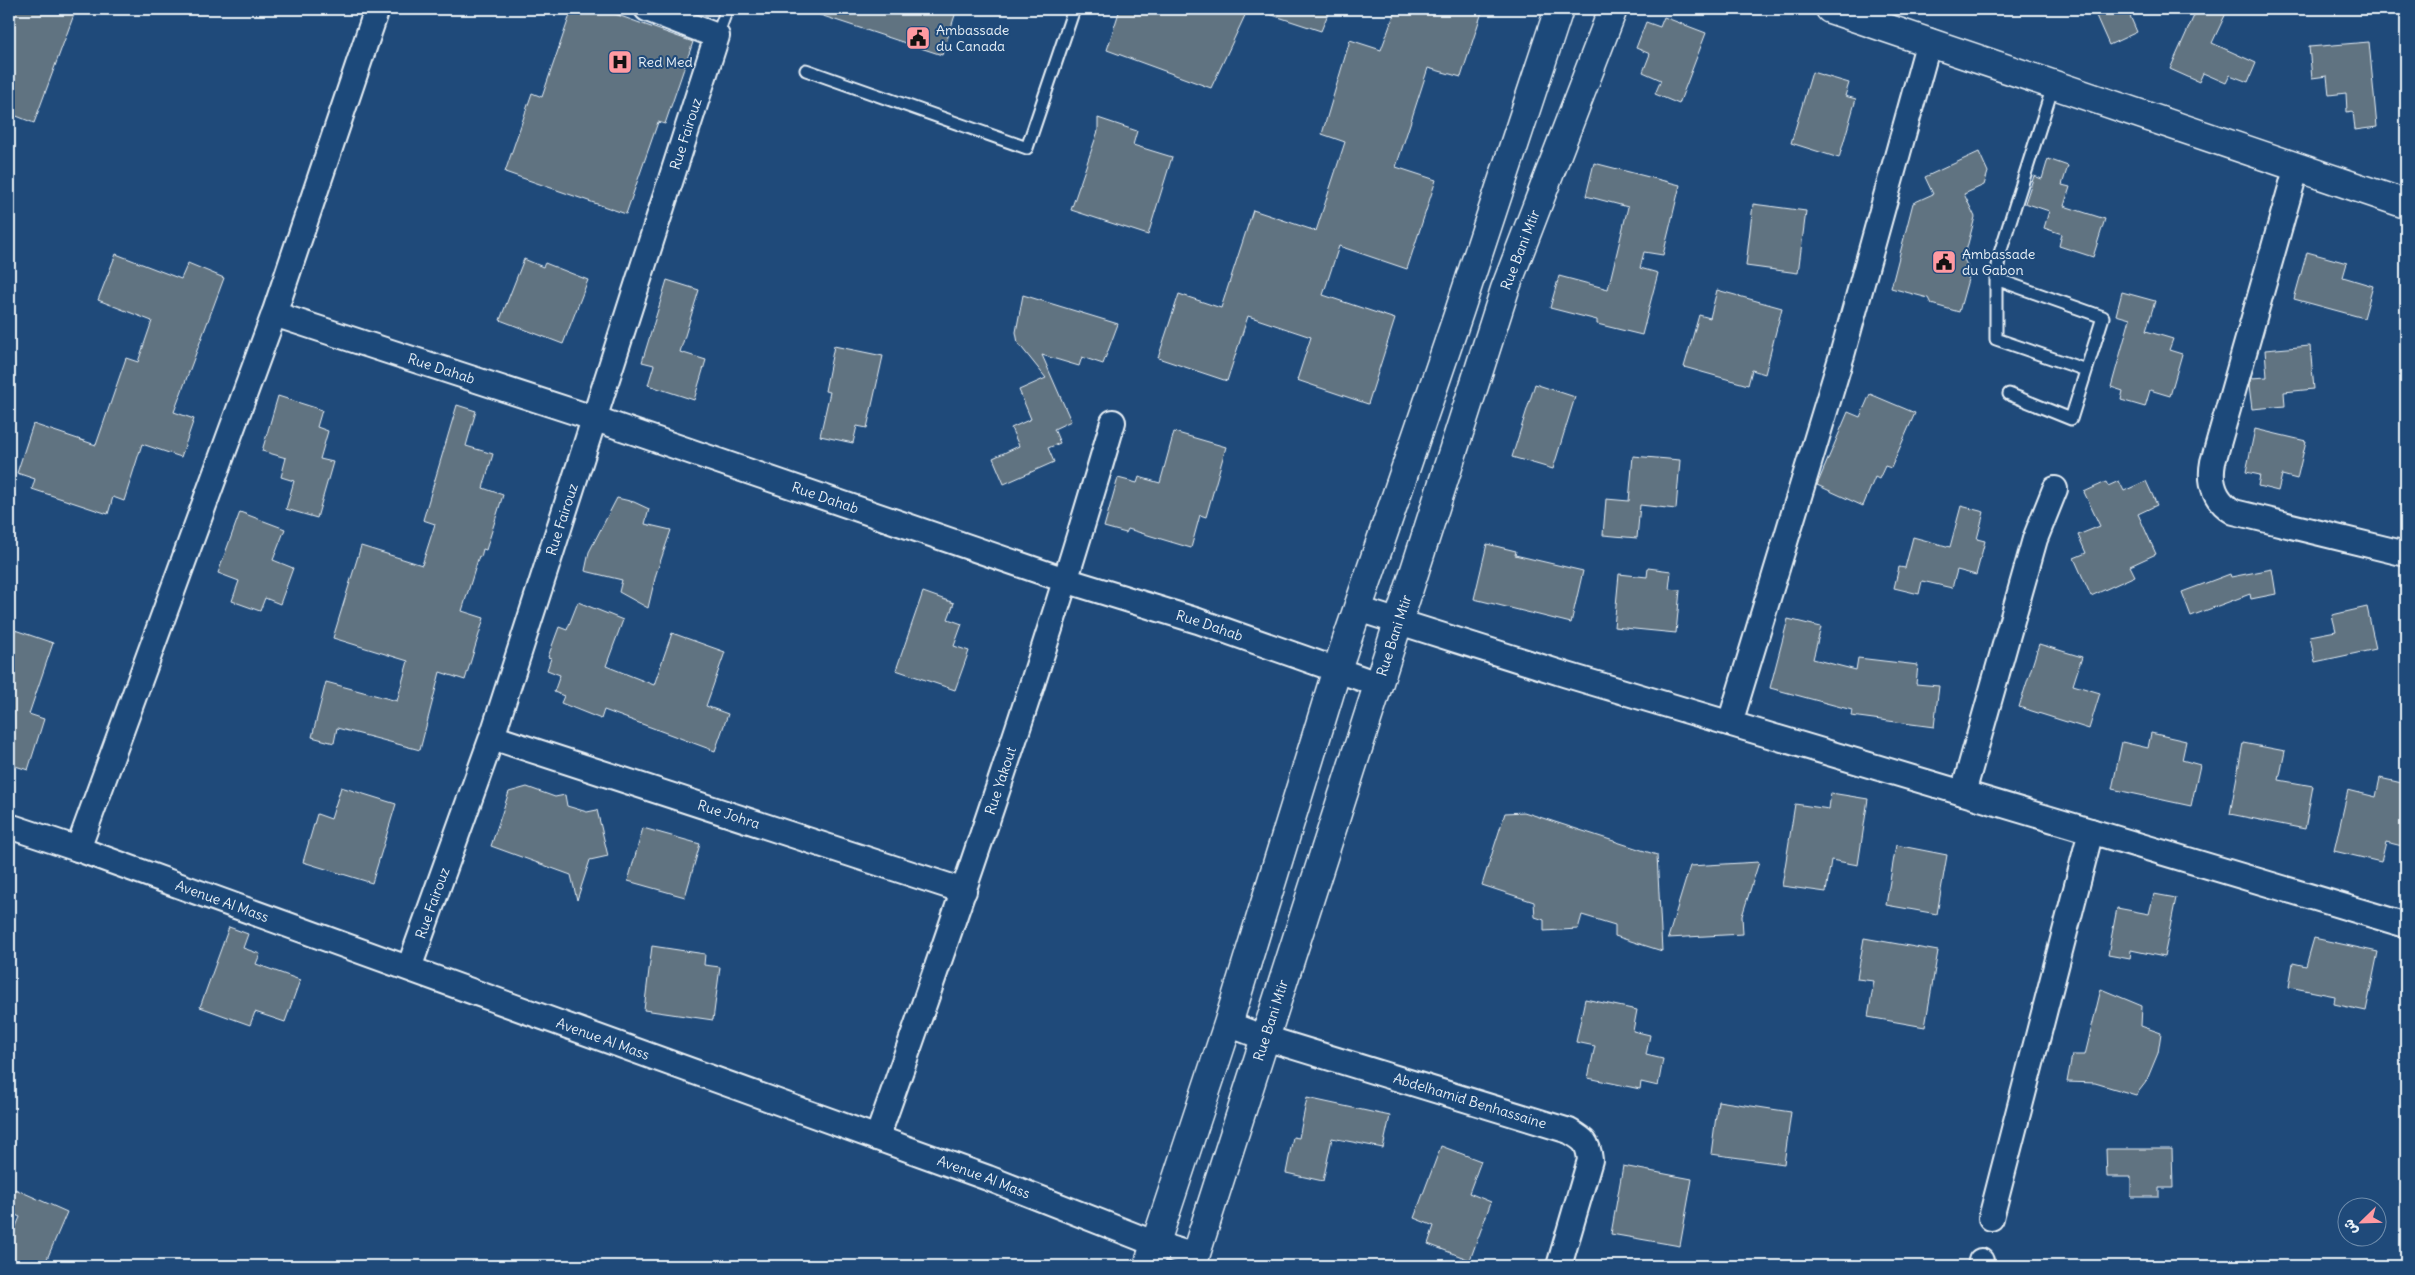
<svg xmlns="http://www.w3.org/2000/svg" width="2415" height="1275" viewBox="0 0 2415 1275" font-family="Delius,'Playpen Sans Arabic',sans-serif">
<rect width="100%" height="100%" fill="#1f4a7a"/>
<filter id="ink" filterUnits="userSpaceOnUse"><feTurbulence type="fractalNoise" baseFrequency=".02" numOctaves="2"/><feDisplacementMap in="SourceGraphic" scale="10" xChannelSelector="R" yChannelSelector="G"/><feConvolveMatrix kernelMatrix="1 2 1 2 8 2 1 2 1" color-interpolation-filters="sRGB"/></filter>
<g filter="url(#ink)">
<!-- building -->
<path fill="#607381" stroke="#e8f1f8" d="M9,9H76L34,123L9,113Z
M572,9H601L693,42L665,124L658,122L626,214L505,172L532,93L542,97Z
M811,9H957L942,55L811,12Z
M1120,9H1248L1211,88L1107,50Z
M1264,9H1330L1321,31L1263,12Z
M1396,9H1483L1461,77L1428,68L1396,167L1436,180L1407,269L1339,246L1323,295L1395,319L1368,404L1297,380L1311,337L1248,316L1227,381L1158,358L1179,294L1221,308L1253,210L1316,231L1345,142L1322,134L1350,40L1381,50Z
M2093,9H2127L2137,32L2109,45Z
M2197,9H2228L2212,43L2256,63L2248,82L2230,75L2226,83L2203,73L2199,82L2170,69Z
M1664,17L1706,33L1679,104L1655,94L1661,80L1643,72L1650,54L1636,48L1646,22L1660,27Z
M2369,42L2377,127L2355,130L2353,111L2347,112L2346,93L2329,95L2327,76L2312,78L2309,47Z
M1812,72L1849,83L1845,96L1856,99L1839,158L1791,143Z
M1098,118L1137,131L1133,145L1172,157L1148,235L1071,210L1098,131Z
M1979,152L1988,172L1984,185L1964,194L1975,217L1964,259L1970,272L1959,312L1931,304L1928,298L1891,288L1913,203L1933,194L1925,177Z
M2048,159L2068,166L2062,185L2070,187L2064,206L2105,219L2093,257L2059,246L2062,234L2044,228L2049,211L2025,203L2034,176L2042,179Z
M1594,163L1680,185L1663,255L1644,252L1640,268L1658,273L1642,335L1597,324V320L1550,308L1559,276L1608,289L1628,207L1586,196Z
M1753,204L1806,211L1798,273L1746,266Z
M2307,252L2347,263L2343,277L2373,286L2364,318L2294,299Z
M116,254L181,279L188,263L224,278L174,412L194,419L181,457L142,444L124,501L113,497L108,514L32,489L35,479L17,473L33,424L96,445L126,358L138,362L152,321L98,300Z
M524,259L543,267L545,263L588,280L563,344L500,320Z
M667,280L699,290L680,352L706,360L694,400L648,385L654,365L642,362Z
M1717,290L1782,308L1765,374L1752,370L1748,385L1684,367L1699,315L1710,318Z
M2122,292L2155,301L2146,331L2173,339L2169,350L2182,354L2170,396L2150,390L2145,407L2121,400L2123,391L2111,387L2130,319L2116,315Z
M1023,295L1118,324L1103,364L1082,357L1079,366L1042,355L1071,421L1054,429L1060,443L1048,448L1054,462L1004,484L993,458L1019,446L1011,428L1031,419L1019,390L1046,378L1018,343L1016,332Z
M834,346L883,356L867,428L857,426L853,443L820,436L830,392L825,391Z
M2310,346L2314,389L2284,392L2285,406L2252,409L2249,385L2251,378L2267,377L2265,350Z
M1535,384L1575,397L1553,469L1512,457Z
M1870,394L1915,413L1891,468L1885,466L1879,479L1875,477L1863,506L1817,485L1848,412L1860,417Z
M278,396L322,410L317,427L328,431L320,459L333,462L317,518L286,509L294,481L281,477L286,458L262,451Z
M457,405L476,411L466,446L493,454L483,488L503,495L486,550L483,549L481,557L479,556L462,611L484,618L465,680L440,672L420,750L337,728L334,743L312,737L326,682L397,701L408,661L333,638L361,546L422,565L435,524L423,520Z
M2255,429L2306,441L2297,479L2282,475L2278,491L2258,486L2260,475L2246,472Z
M1174,432L1226,447L1206,517L1200,515L1191,548L1128,529L1126,533L1104,527L1118,478L1137,483L1139,477L1160,483Z
M1633,456L1680,460L1676,509L1640,505L1637,538L1603,535L1606,499L1629,501Z
M2119,481L2124,491L2146,481L2157,505L2138,514L2156,554L2130,566L2135,576L2091,596L2074,558L2086,553L2078,535L2100,526L2084,492L2106,482L2108,486Z
M617,498L634,502L649,509L645,524L671,530L656,574L648,608L619,592L622,580L585,571L589,552Z
M1961,506L1984,512L1977,539L1985,541L1976,575L1957,570L1952,588L1922,581L1919,594L1894,588L1899,567L1905,568L1913,537L1950,547Z
M240,512L285,529L273,560L293,568L280,604L265,598L260,611L232,601L239,581L218,573Z
M1487,544L1516,551L1515,555L1583,571L1571,623L1474,599Z
M1648,568L1671,571L1669,589L1680,590L1676,633L1614,627L1619,574L1647,577Z
M2272,569L2276,594L2251,599L2250,594L2191,616L2182,592L2230,574L2231,577Z
M923,592L954,603L948,619L962,624L954,646L969,651L955,690L896,670Z
M578,602L623,620L606,666L654,685L672,633L725,652L706,706L728,714L715,751L604,710L601,719L561,703L564,696L554,692L560,675L547,670L551,658L548,657L559,627L567,630Z
M2367,607L2376,649L2315,662L2310,636L2336,631L2332,615Z
M1788,619L1821,627L1813,659L1856,670L1858,658L1918,665L1916,684L1939,686L1934,727L1851,716L1852,710L1770,688Z
M9,628L53,643L29,714L44,719L28,770L9,764Z
M2039,644L2082,657L2073,685L2100,693L2089,729L2019,707Z
M2151,733L2186,741L2182,760L2200,765L2191,806L2112,789L2122,742L2148,748Z
M2243,743L2285,751L2279,780L2313,786L2305,829L2230,814Z
M2380,778L2406,784V847L2386,842L2381,862L2334,851L2348,790L2376,797Z
M341,787L396,804L372,883L303,862L317,814L331,819Z
M527,787L555,797L565,795L567,806L587,812L597,810L608,856L590,860L577,900L571,875L491,846L509,792Z
M1831,793L1868,799L1858,865L1831,860L1826,892L1782,886L1795,804L1829,809Z
M1524,812L1657,855L1662,951L1615,936V925L1582,915L1578,929L1544,931V920L1535,917L1534,902L1482,885L1505,813Z
M643,828L700,844L685,897L628,881Z
M1896,845L1947,855L1937,914L1886,905Z
M1759,862L1742,916L1743,934L1668,938L1690,866Z
M2154,894L2176,898L2164,957L2131,950L2130,959L2108,955L2117,908L2149,914Z
M229,927L248,934L243,948L260,954L256,964L300,980L285,1022L255,1012L250,1025L200,1007Z
M1864,938L1938,951L1925,1027L1868,1017L1874,981L1857,979Z
M2314,938L2378,952L2366,1011L2334,1004L2335,996L2289,987L2293,963L2306,966Z
M652,946L705,954L704,965L720,967L713,1020L644,1010Z
M2101,989L2142,1006L2141,1026L2161,1033L2158,1053L2146,1082L2136,1095L2095,1083L2067,1082L2072,1055H2085Z
M1585,999L1637,1010L1633,1031L1650,1035L1646,1055L1663,1059L1658,1086L1641,1082L1640,1089L1588,1078L1595,1046L1576,1042Z
M1307,1098L1390,1116L1383,1148L1332,1138L1323,1181L1286,1173L1293,1137L1299,1138Z
M1718,1101L1791,1112L1784,1164L1711,1154Z
M1441,1146L1481,1161L1469,1193L1491,1202L1470,1260L1428,1244L1434,1226L1414,1218Z
M2106,1149H2172L2173,1188H2159V1197H2131V1177H2107Z
M1623,1166L1692,1179L1680,1246L1611,1234Z
M15,1189L67,1212L44,1266H9V1243L20,1217L9,1212V1204Z"/>
<g fill="none" stroke-linecap="round" stroke-linejoin="round">
<defs>
<path id="service" d="M717,36L727,9
M806,70L1027,148L1074,9
M1996,279V339L2086,370
M2009,394L2071,419L2103,317L1996,279L2000,253L2054,83"/>
<g id="minor">
<path d="M2297,166L2213,462C2209,483 2215,501 2234,512L2406,554"/>
<path id="s1" d="M274,314L593,418L1065,580L1198,621L1377,684"/>
<path d="M1358,609L1567,675L2406,925"/>
<path d="M1730,723L1842,355L1929,41"/>
<path id="s2" d="M492,737L964,891"/>
<path d="M1963,793L2035,539L2055,489"/>
<path id="s3" d="M9,826L78,849L988,1178L1156,1244L1195,1256"/>
<path d="M78,849L274,314L377,9"/>
<path id="s4" d="M409,968L492,737L717,36L647,9"/>
<path id="s5" d="M1228,1024L1265,1038L1569,1131C1584,1140 1588,1142 1590,1160L1559,1266"/>
<path id="s6" d="M877,1138C961,901 1043,663 1113,422"/>
<path d="M1991,1218L2091,831"/>
<path d="M1980,1266L1981,1261"/>
</g>
<g id="tertiary">
<path d="M1148,1266L1228,1024L1337,669L1459,312L1559,9"/>
<path id="s7" d="M1192,1266L1505,289L1613,9"/>
</g>
<path id="secondary" d="M1830,9L2406,204"/>
</defs>
<!-- service casing -->
<use href="#service" stroke="#e8f1f8" stroke-width="15"/>
<!-- minor casing -->
<use href="#minor" stroke="#e8f1f8" stroke-width="28"/>
<!-- tertiary casing -->
<use href="#tertiary" stroke="#e8f1f8" stroke-width="31"/>
<!-- secondary casing -->
<use href="#secondary" stroke="#e8f1f8" stroke-width="31"/>
<!-- service -->
<use href="#service" stroke="#1f4a7a" stroke-width="11"/>
<!-- minor -->
<use href="#minor" stroke="#1f4a7a" stroke-width="24"/>
<!-- tertiary -->
<use href="#tertiary" stroke="#1f4a7a" stroke-width="28"/>
<!-- secondary -->
<use href="#secondary" stroke="#1f4a7a" stroke-width="28"/>
</g>
</g>
<!-- icons -->
<defs>
<symbol id="civic-square" viewBox="-11 -11 22 22"><rect x="-9" y="-9" width="18" height="18" rx="4" fill="#ff9aa2" stroke="#1f4a7a"/><path d="M-.6-6.5H3V-4.5H.6V-3L4-1V1h2V6H-6V1h2V-1L-.6-3ZM-1.2 2.5V6h2.4V2.5Z" fill="#111"/></symbol>
<symbol id="hospital-square" viewBox="-11 -11 22 22"><rect x="-9" y="-9" width="18" height="18" rx="4" fill="#ff9aa2" stroke="#1f4a7a"/><path d="M-5-5h3v3.5h4V-5h3V5h-3V1.5h-4V5h-3Z" fill="#111"/></symbol>
</defs>
<g fill-rule="evenodd">
<use href="#civic-square" x="904" y="24" width="28" height="28"/>
<use href="#hospital-square" x="606" y="48" width="28" height="28"/>
<use href="#civic-square" x="1930" y="248" width="28" height="28"/>
</g>
<g text-anchor="middle" stroke-width="4" stroke-linejoin="round" paint-order="stroke">
<!-- poi labels -->
<g font-size="14" fill="#e8f1f8" stroke="#1f4a7a" text-anchor="start">
<text x="936" y="35">Ambassade<tspan x="936" dy="16">du Canada</tspan></text>
<text x="638" y="67">Red Med</text>
<text x="1962" y="259">Ambassade<tspan x="1962" dy="16">du Gabon</tspan></text>
</g>
<!-- street labels -->
<g font-size="14" fill="#e8f1f8" stroke="#1f4a7a">
<text dy="5" stroke="none"><textPath href="#s4" startOffset="879">Rue Fairouz</textPath></text>
<text dy="5" stroke="none"><textPath href="#s7" startOffset="1068">Rue Bani Mtir</textPath></text>
<text dy="5" stroke="none"><textPath href="#s1" startOffset="176">Rue Dahab</textPath></text>
<text dy="5" stroke="none"><textPath href="#s1" startOffset="581">Rue Dahab</textPath></text>
<text dy="5" stroke="none"><textPath href="#s4" startOffset="474">Rue Fairouz</textPath></text>
<text dy="5" stroke="none"><textPath href="#s1" startOffset="986">Rue Dahab</textPath></text>
<text dy="5" stroke="none"><textPath href="#s7" startOffset="662">Rue Bani Mtir</textPath></text>
<text dy="5" stroke="none"><textPath href="#s6" startOffset="378">Rue Yakout</textPath></text>
<text dy="5" stroke="none"><textPath href="#s2" startOffset="249">Rue Johra</textPath></text>
<text dy="5" stroke="none"><textPath href="#s3" startOffset="226">Avenue Al Mass</textPath></text>
<text dy="5" stroke="none"><textPath href="#s4" startOffset="69">Rue Fairouz</textPath></text>
<text dy="5" stroke="none"><textPath href="#s7" startOffset="258">Rue Bani Mtir</textPath></text>
<text dy="5" stroke="none"><textPath href="#s3" startOffset="631">Avenue Al Mass</textPath></text>
<text dy="5" stroke="none"><textPath href="#s5" startOffset="254">Abdelhamid Benhassaine</textPath></text>
<text dy="5" stroke="none"><textPath href="#s3" startOffset="1036">Avenue Al Mass</textPath></text>
</g>
</g>
<!-- margin -->
<rect width="2415" height="1275" fill="none" stroke="#1f4a7a" stroke-width="30"/>
<rect x="15" y="15" width="2385" height="1245" fill="none" stroke="#e8f1f8" stroke-width="2" filter="url(#ink)"/>
<!-- north arrow -->
<g transform="translate(2362 1222) rotate(247)"><circle r="24" fill="#1f4a7a" stroke="#6f8dac"/>
<path d="M0-4L9 19L0 12L-9 19Z" fill="#ff9aa2"/>
<text y="-8" font-size="14" font-weight="bold" text-anchor="middle" fill="#e8f1f8">ش</text>
</g>
</svg>
